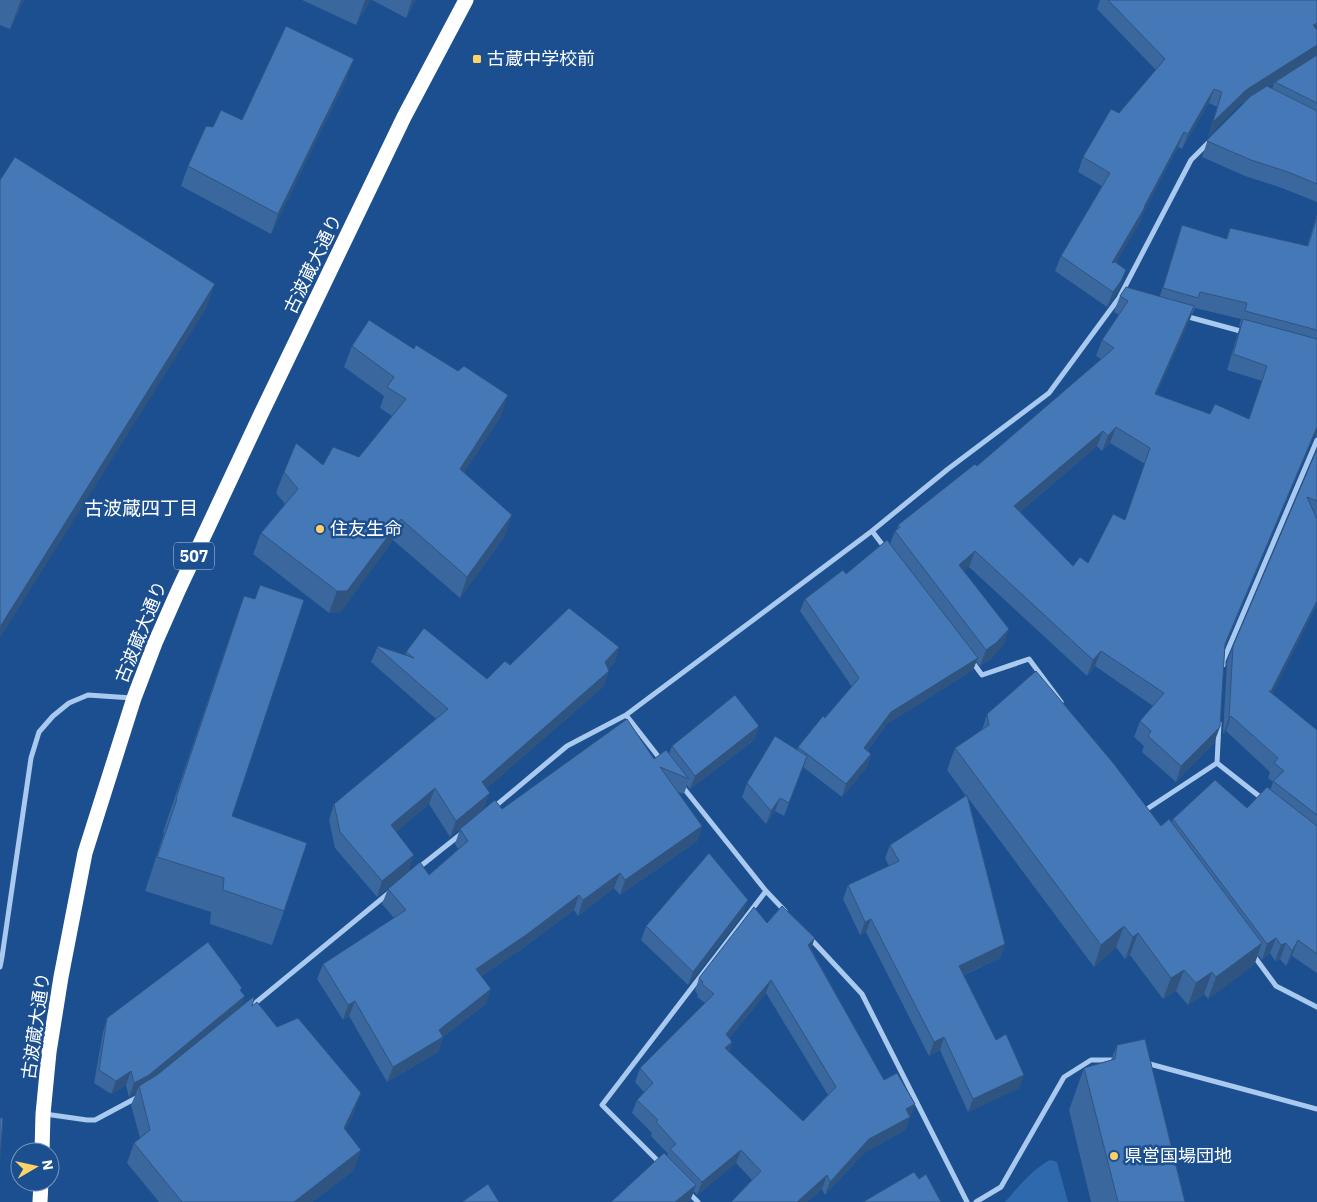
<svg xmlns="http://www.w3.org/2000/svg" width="1317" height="1202" viewBox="0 0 1317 1202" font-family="'IBM Plex Sans','Noto Sans JP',sans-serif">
<rect width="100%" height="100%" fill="#1b4f8f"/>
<!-- green -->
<path fill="#2e69ad" d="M1050,1160L1057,1162L1068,1202H1005C1017,1188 1034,1168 1050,1160Z"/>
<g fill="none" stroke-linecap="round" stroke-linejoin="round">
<!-- street -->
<path stroke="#a9c9ee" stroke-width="5" d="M1185,316L1244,332
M872,531L885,548
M971,660L982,675L1029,659L1061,702
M1223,665V661L1317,440
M626,715L661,760
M1217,763L1264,800
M682,786L766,891L785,911
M493,808L567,746L626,715L872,531L948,469L1049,393L1119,298L1191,160L1209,142
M1144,811L1217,763L1219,723
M417,869L461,834
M809,937L862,994L967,1202
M1254,956L1276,986L1317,1007
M0,967L2,957L31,758L39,732L53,716L69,703L88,695L132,698
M248,1009L390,892
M1146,1063L1317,1109
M45,1114L87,1120H95L138,1097
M661,1164L602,1105L766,891
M688,1192L698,1202
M976,1202L1001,1187L1064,1077L1091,1060H1116"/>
<!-- highway -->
<path stroke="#fff" stroke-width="15" d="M42,1152L43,1114L49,1052L61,977L85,853L134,698L155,643L178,591L261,414L404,117L466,0
M40,1202L41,1182"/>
</g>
<!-- wall -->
<path fill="#3a679d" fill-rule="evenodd" d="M0,0H24L10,29L0,25Z
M302,0H370L356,25Z
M372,0H416L406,18Z
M1100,0H1317V202L1282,188L1245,176L1202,157L1208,139L1246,101L1240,104L1208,137L1217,107L1209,103L1182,149L1178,147L1142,215L1140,222L1116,262L1126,270L1121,284L1115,296L1107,307L1055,271L1061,256L1102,186L1078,172L1083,157L1119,113L1156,70L1097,9ZM1274,83L1272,89L1268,87Z
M347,78L271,234L181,186L188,166L213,127L242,120Z
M1317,214V436H1316L1313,438L1225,646L1214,743L1176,782L1142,752L1144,746L1134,737L1140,721L1153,706L1095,666L1087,676L969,567L964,571L1009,629L1003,645L991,659L980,666L976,661L973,670L887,724L867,751L871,754L867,767L842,797L803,767L784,816L775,811L766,824L742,797L747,783L797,750L798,747L852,687L800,611L805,599L846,574L890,544L895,531L897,530L898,525L977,466L1101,359L1096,356L1102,340L1119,315L1114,312L1120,296H1160L1177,241L1182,225L1226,239L1230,228L1307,246ZM1195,308L1241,319L1239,326H1240L1227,370L1262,381L1249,419L1210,414L1156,395ZM1110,443L1145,464L1125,520L1088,563L1073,566L1020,512L1097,446L1102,451Z
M352,346L501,416L464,472L505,536L460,598L393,540L340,613H329L253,554L261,533L285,504L276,493L284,472L323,465L359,457L392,416L380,408L384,396L344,367Z
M1317,449V605L1272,693L1317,730V973L1292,956L1286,966L1280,959L1275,961L1270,953L1262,960L1258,955L1254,965L1208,999L1204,994L1188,1005L1176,991L1163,999L1130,955L1125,959L1116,947L1094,967L968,798L1005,944L1000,958L964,975L1019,1088L968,1112L940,1050L929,1056L866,932L860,935L843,899L848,885L889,866L885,858L890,845L966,796L947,770L955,748L982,730L987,714L1161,826L1171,823L1173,819L1247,808L1270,790L1273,782L1268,778L1270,772L1226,731L1223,734L1227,662L1233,646Z
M260,585L232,816L284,911L272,945L210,924L211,912L145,891L164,833L163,832L232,630L244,596L255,599Z
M378,646L405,655L406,652L487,679L510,665L619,647L614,663L608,669L609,671L603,687L487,788L484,808L450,837L429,804L396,832L409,871L377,897L335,848L329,820L334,804L436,719L371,662Z
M759,726L754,740L690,789L687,785L684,794L678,792L702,826L697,841L620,895L614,888L578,916L574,910L520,950L482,976L486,1004L443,1037L438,1052L387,1082L349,1016L343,1020L317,979L323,964L394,918L382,904L388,889L429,875L458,849L455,844L460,829L502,809L669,754L672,746Z
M748,900L743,914L688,985L641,940L646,926Z
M767,923L811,949L884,1080L915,1104L905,1130L864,1153L825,1195L822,1189L807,1202H731L752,1180L736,1163L697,1195L694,1191L690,1201L667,1156L668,1154L651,1136L652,1133L632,1113L637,1100L644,1092L635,1082L640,1068L705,1003L697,997L698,995L695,991L699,978ZM766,993L828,1095L803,1121L729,1052L732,1042L729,1038Z
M241,991V1006H252L277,1027L354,1113L345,1129L354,1170L312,1202H159L127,1163L134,1143L140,1138L131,1105L136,1093L129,1097L126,1085L111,1094L94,1083L103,1032L107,1018Z
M1117,1045L1185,1202H1091L1069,1110L1084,1068L1111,1060Z"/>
<!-- shaded-wall -->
<path fill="#305480" d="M21,0H24L10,29Z
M365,0H370L356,25Z
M412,0H416L406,18Z
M1317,23V35L1313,25Z
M1317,45V57L1275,82L1274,83L1240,104L1208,137L1213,122L1246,90Z
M354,59L347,78L271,234L278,214Z
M1214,89L1209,103L1182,149L1188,134Z
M1184,132L1178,147L1142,215L1140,222L1107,278L1112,263L1144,207Z
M1126,270L1121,284L1115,296L1107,307L1113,292Z
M215,284L206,309L0,638V627Z
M1194,306L1189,322L1149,410L1155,394Z
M508,395L501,416L452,490L460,469Z
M1116,427L1110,443L1102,451L1108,436Z
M1317,427V433L1316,436L1313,438L1219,659L1225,644Z
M1103,431L1097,446L1008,522L1014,506Z
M512,515L505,536L460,598L467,577Z
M401,519L393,540L340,613H329L337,591Z
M975,551L969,567L954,581L959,565Z
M1317,601V605L1266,707L1271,691Z
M1009,629L1003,645L991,659L980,666L986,650Z
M619,647L614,663L600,678L605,662Z
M1101,651L1095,666L1087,676L1093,660Z
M978,658L973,670L887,724L859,761L864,748L891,712Z
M609,671L603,687L476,798L482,782Z
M1231,716L1226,731L1223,734L1229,718Z
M759,726L754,740L690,789L695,776Z
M1220,727L1214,743L1176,782L1181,766Z
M871,754L867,767L842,797L846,784Z
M435,788L429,804L386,841L391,825Z
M490,793L484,808L450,837L456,821Z
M780,798L775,811L766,824L771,811Z
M702,826L697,841L620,895L625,880Z
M414,855L409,871L377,897L382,881Z
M620,873L614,888L578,916L583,900Z
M579,895L574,910L520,950L471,984L476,969Z
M748,900L743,914L688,985L693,972Z
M871,919L866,932L860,935L865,922Z
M1124,926L1116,947L1094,967L1101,945Z
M1138,933L1130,955L1125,959L1133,937Z
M815,938L810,951L808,945Z
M1276,938L1270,953L1262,960L1267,944Z
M1298,940L1292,956L1286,966L1292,951Z
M1262,943L1254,965L1208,999L1216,977Z
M1286,943L1280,959L1275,961L1281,945Z
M1005,944L1000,958L954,979L959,966Z
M1184,970L1176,991L1163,999L1171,978Z
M1212,972L1204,994L1188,1005L1196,983Z
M771,980L766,993L721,1047L726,1034Z
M491,989L486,1004L443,1037L438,1052L387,1082L393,1067L439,1030Z
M245,996L240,1010L145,1088L139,1086L136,1093L129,1097L134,1083Z
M355,1001L349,1016L343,1020L348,1005Z
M944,1037L940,1050L929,1056L934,1042Z
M732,1042L728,1055L725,1048Z
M131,1071L126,1085L111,1094L116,1081Z
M1024,1075L1019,1088L968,1112L973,1099Z
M361,1093L354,1113L337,1147L344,1128Z
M915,1104L905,1130L864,1153L825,1195L830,1182L869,1139L906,1109Z
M361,1150L354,1170L312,1202H294Z
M741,1150L736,1163L697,1195L702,1182Z
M827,1175L822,1189L807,1202H797Z
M696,1185L690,1201L689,1202H675Z"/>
<!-- building -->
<path fill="#4478b7" stroke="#305480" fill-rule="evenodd" d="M1108,0H1317V23L1313,25L1317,30V45L1246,90L1213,122L1222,92L1214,89L1188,134L1184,132L1144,207H1145L1112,263L1115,262L1126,270L1121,281L1113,292L1061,256L1110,173L1083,157L1111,109L1119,113L1165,59Z
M286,26L354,59L278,214L188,166L206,126L213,127L221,110L242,120Z
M1317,55V103L1275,82Z
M1267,86L1317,111V184L1288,172L1251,160L1207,141L1208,139L1251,96Z
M15,157L215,284L0,627V180Z
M1317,217V330L1245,311L1247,303L1200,292L1198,298L1163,288L1182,225L1227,239L1230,228L1308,246Z
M1126,287L1194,306L1155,394L1210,414L1215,404L1249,419L1267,366L1233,354L1243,319L1317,339V427L1225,644L1220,727L1181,766L1148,736L1151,731L1140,721L1164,693L1101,651L1093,660L975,551L959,565L1009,629L996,643L986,650L895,531L900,527L898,525L975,464L977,466L1114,348L1102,340L1128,301L1120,296ZM1116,427L1150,448L1125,520L1113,514L1088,563L1080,557L1073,566L1014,506L1103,431L1108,436Z
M369,320L414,349L416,345L458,371L464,366L508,395L460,469L512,515L467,577L401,519L347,591H337L261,533L298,489L284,472L296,443L323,465L333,447L359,457L406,399L387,387L394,377L352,346Z
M1317,449V501L1307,497L1317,519V601L1271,691H1269L1317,730V815L1273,781L1284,771L1274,763L1278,758L1231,716L1229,718L1233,646Z
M887,540L978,658L891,712L864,748L871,754L846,784L798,747L823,716L825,718L859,678L805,599L843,570L846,574Z
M260,585L304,600L232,816L307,843L284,911L223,890L224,878L157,857L177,799L176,798L244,596L255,599Z
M569,608L619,647L605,662L609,671L482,782L490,793L456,821L435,788L391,825L414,855L382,881L340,832L334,804L448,709L377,647L378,646L414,658L406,652L424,628L487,679L505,661L510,665Z
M1036,671L1114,764L1161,826L1169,819L1262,943L1216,977L1212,972L1196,983L1184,970L1171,978L1138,933L1133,937L1124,926L1101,945L955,748L989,725L987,714Z
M735,695L759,726L695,776L672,746Z
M627,719L654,759L666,750L689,779L660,767L702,826L625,880L620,873L583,900L579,895L526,935L476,969L491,989L439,1030L443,1037L393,1067L355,1001L348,1005L323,964L406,910L388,889L420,862L429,875L468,841L460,829L495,800L502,809Z
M775,736L807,756L789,803L780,798L771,811L747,783Z
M1215,780L1247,808L1267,787L1317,826V954L1298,940L1292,951L1286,943L1281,945L1276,938L1267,944L1173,819Z
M967,795L1005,944L959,966L996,1040L1006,1034L1024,1075L973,1099L944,1037L934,1042L871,919L865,922L848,885L899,861L890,845Z
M709,853L748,900L693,972L646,926Z
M782,906L815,938L808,945L884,1080L897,1073L915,1104L906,1109L910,1117L869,1139L830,1182L827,1175L797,1202H731L761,1171L741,1150L702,1182L670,1149L676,1144L656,1122L658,1120L637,1100L653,1083L640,1068L714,994L702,984L703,982L699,978L754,907L767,923ZM771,980L836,1087L803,1121L725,1048L732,1042L726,1034Z
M208,942L242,988L240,990L245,996L149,1075L134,1083L131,1071L116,1081L99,1070L107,1018Z
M253,997L254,999L252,1006L257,1002L277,1027L298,1018L361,1093L344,1128L361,1150L294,1202H182L134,1143L150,1130L139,1086L157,1075Z
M1145,1039L1185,1202H1118L1084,1068L1115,1059L1117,1045Z
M0,1118H3L0,1158Z
M664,1153L696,1185L675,1202H611Z
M914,1172L919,1179L926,1174L941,1202H863Z
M488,1184L499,1202H462Z"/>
<!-- markers -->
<g fill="#ffd166" stroke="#1b4f8f" stroke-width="2">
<rect x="472" y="54" width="10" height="10" rx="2.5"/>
<circle cx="320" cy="529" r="5"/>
<circle cx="1114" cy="1156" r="5"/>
</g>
<g text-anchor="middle" stroke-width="5" stroke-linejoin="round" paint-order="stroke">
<!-- shield labels -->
<rect fill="#1b4f8f" stroke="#bbcadd" stroke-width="1" x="174" y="542.5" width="40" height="27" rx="4"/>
<g font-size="16" font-weight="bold" fill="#fff">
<text x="194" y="562">507</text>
</g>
<!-- poi labels -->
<g font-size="18" fill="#fff" stroke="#1b4f8f" text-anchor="start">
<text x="487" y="65">古蔵中学校前</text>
<text x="330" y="535">住友生命</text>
<text x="1124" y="1162">県営国場団地</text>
</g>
<!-- street labels -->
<g font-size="18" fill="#fff" stroke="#1b4f8f">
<text transform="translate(313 264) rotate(-64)" y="6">古波蔵大通り</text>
<text transform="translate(141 632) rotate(-68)" y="6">古波蔵大通り</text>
<text transform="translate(36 1026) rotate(-82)" y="6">古波蔵大通り</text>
</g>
<!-- neighbourhood labels -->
<g font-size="19" fill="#fff" stroke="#1b4f8f">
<text x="141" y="515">古波蔵四丁目</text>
</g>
</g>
<!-- north arrow -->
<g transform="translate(35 1167) rotate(81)"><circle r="24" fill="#1b4f8f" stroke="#7695bc"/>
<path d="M0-4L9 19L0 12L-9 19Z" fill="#ffd166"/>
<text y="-8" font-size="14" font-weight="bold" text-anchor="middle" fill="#ffffff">N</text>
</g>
</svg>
